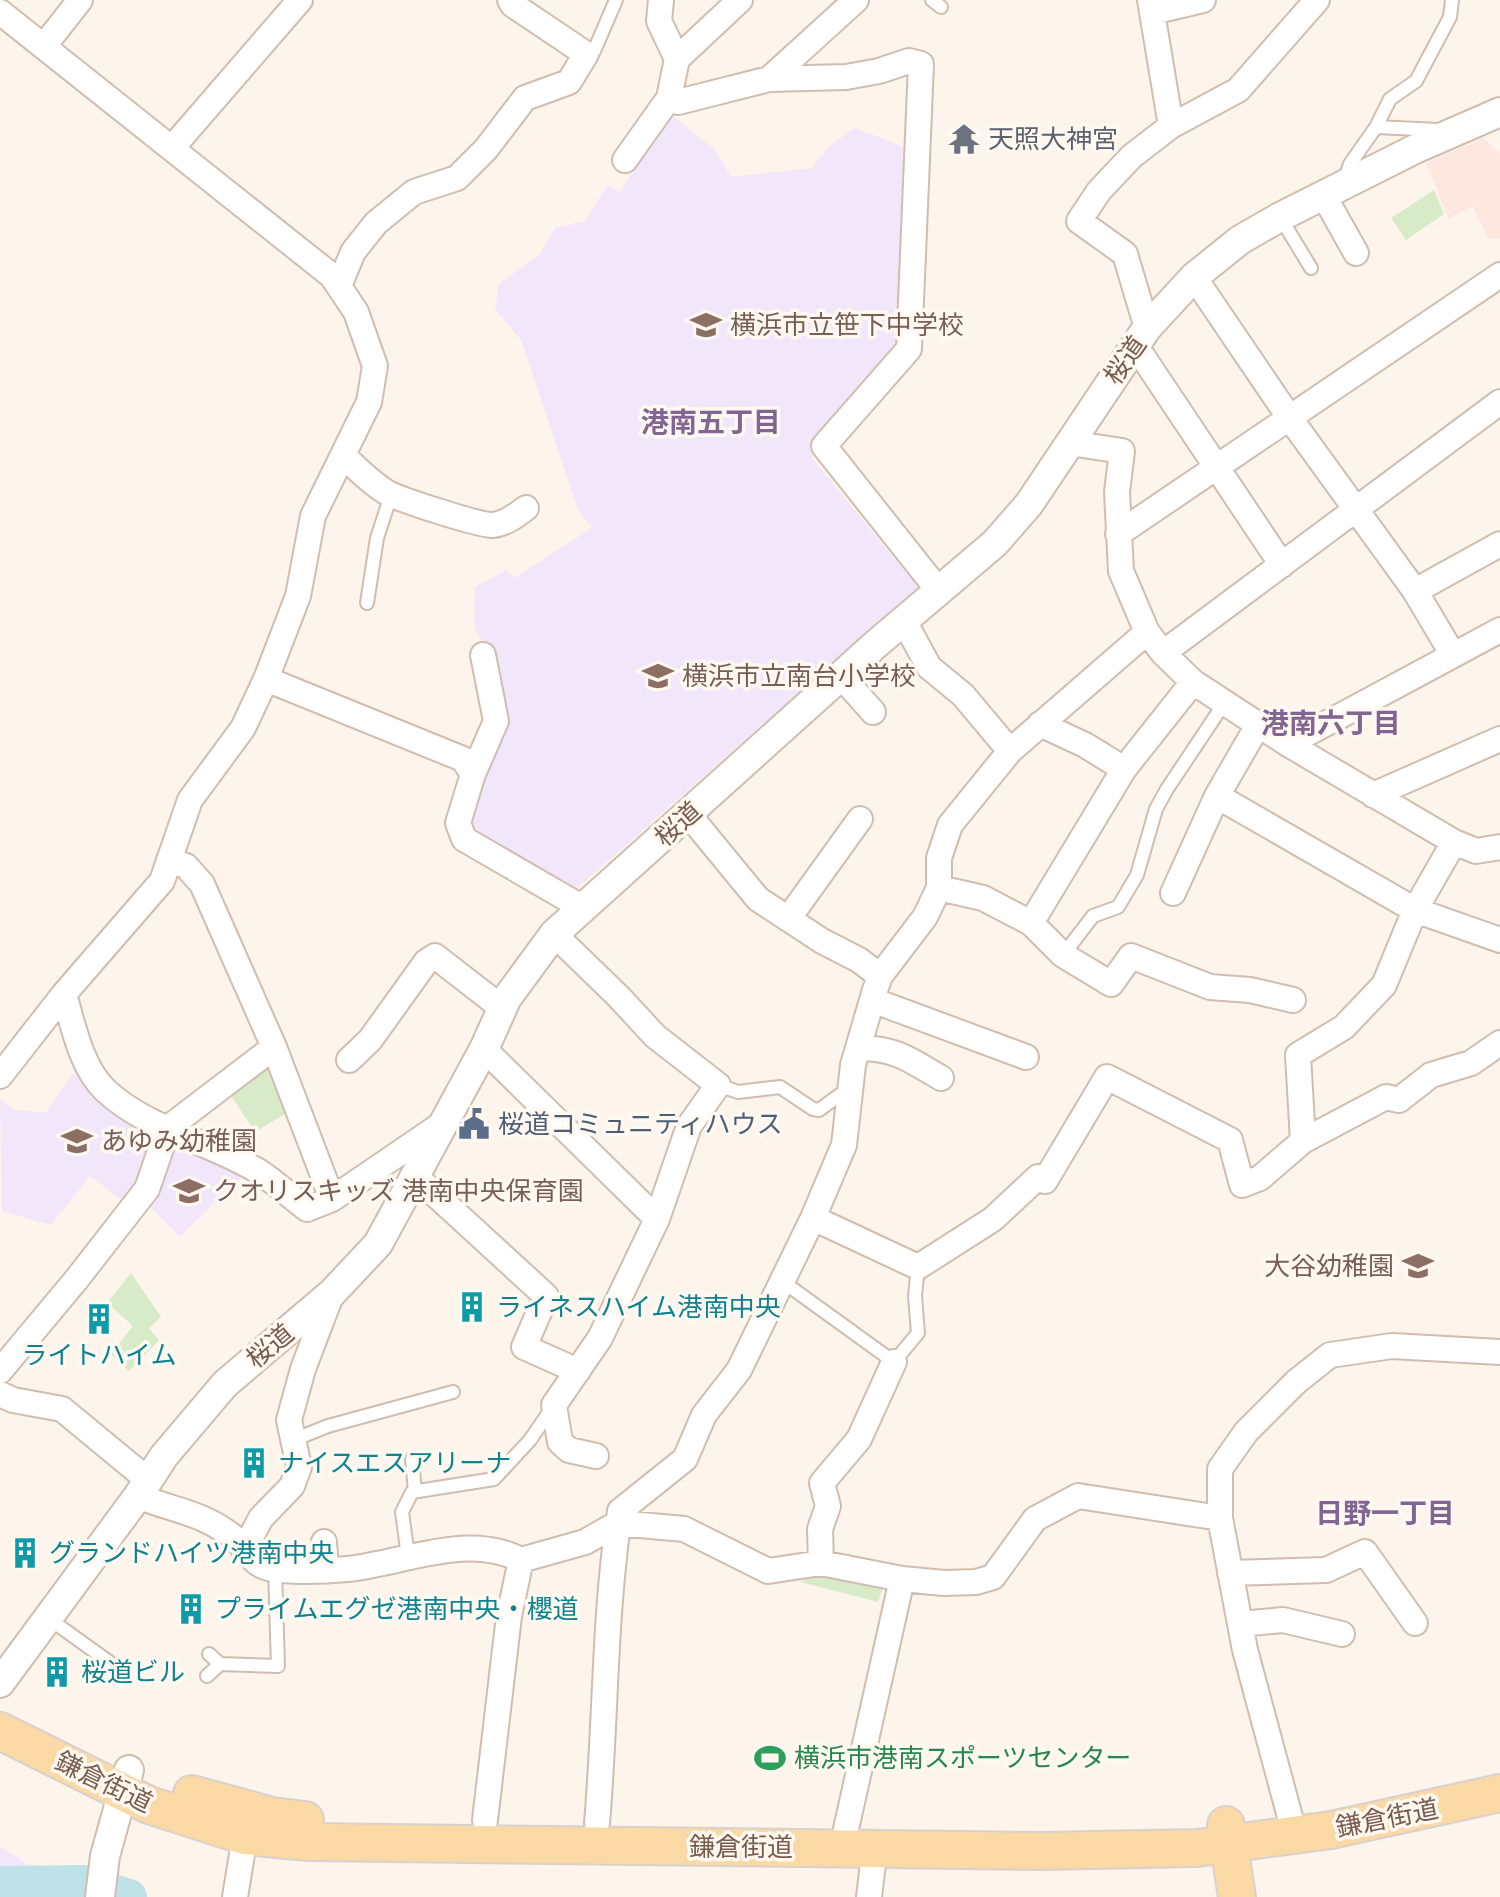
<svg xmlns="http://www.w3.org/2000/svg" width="1500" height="1897" viewBox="0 0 1500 1897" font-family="Montserrat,'Noto Sans JP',sans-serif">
<rect width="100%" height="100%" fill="#fdf5eb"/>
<!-- commercial -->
<path fill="#fde7df" d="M1484,138L1500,154V238H1488L1472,206L1448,219L1426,163Z"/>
<!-- education -->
<path fill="#f2e7fa" d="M672,115L714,149L731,177L812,168L829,146L855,128L915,151L903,345L820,437L812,458L918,587L573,892L474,838L467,825L495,659L474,628L475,587L506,570L514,578L592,528L578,509L521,340L495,309L499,284L540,254L555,228L585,221L607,186L620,192L668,116Z
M81,1063L159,1130L138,1187L127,1204L90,1176L51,1225L2,1211L0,1099L15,1110L45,1113Z
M172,1139L243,1175L180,1237L143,1200Z
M0,1846L25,1862L26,1874L0,1875Z"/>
<!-- green -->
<path fill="#d7ebc8" d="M1434,190L1444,214L1406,240L1391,218Z
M267,1061L288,1112L255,1132L230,1094Z
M131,1273L161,1317L149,1328L159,1340L129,1371L111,1354L133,1326L107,1303Z
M823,1572L886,1580L878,1602L800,1582Z"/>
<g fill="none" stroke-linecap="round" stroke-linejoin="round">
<!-- river -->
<path stroke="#bee2e7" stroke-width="36" d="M0,1884L84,1883L129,1897"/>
<defs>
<path id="service" d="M932,0L941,7
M586,54L594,51L616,0
M1438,130L1376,127L1390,99L1416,81L1450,17L1452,0
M1344,180L1350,164L1376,127
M1280,217L1311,268
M367,603L377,538L391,495
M1063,955L1093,916L1118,907L1137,875L1156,809L1167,789L1225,702
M718,1085L738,1092L780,1087L813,1109L819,1110L849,1088
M782,1281L894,1362L918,1333L915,1296L918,1267
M293,1440L328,1426L453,1392
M412,1459L415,1491
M408,1556L402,1512L412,1492L494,1479L530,1440L552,1408
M48,1618L112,1664
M209,1654L220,1664L278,1666L275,1569
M207,1676L220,1664"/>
<path id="minor" d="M1150,0L1171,126
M0,12L332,276L356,312L375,366L369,402L313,516L298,596L266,679L243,728L190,800L162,881L64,994L0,1076
M1152,12L1203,0
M44,46L80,0
M677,59L740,0
M769,79L856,0
M669,98L678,102L769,79L846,77L879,71L909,61L921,64L909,349L824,446L939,591
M172,148L300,0
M625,160L669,98L677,59L659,21L661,0
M1324,196L1356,253
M1194,277L1289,417L1415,591L1453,655
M339,286L353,252L376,223L414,192L457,178L486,149L525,98L569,82L586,54L513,5L510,0
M1147,328L1125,254L1079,221L1099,191L1132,156L1171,126L1238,90L1317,0
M1135,345L1282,565
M1070,443L1122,451L1117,492L1121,571L1147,632L1163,653L1193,682L1288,744L1454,842L1476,851L1500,847
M343,455C356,468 370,482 386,492C398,499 481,526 493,525C505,524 517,515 526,508
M1118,534L1500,275
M1415,591L1500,544
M904,621L929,667L963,695L1010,751
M1163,653L1500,402
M841,676L873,712
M266,679L463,759L473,774L458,823L464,839L583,908
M1040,724L1085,745L1124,769
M1288,744L1500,630
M473,774L496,721L483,655
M1373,795L1500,739
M1217,796L1415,910L1500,940
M689,815L758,899L822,941L859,960L880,976
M169,860L186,866L202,884L274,1047L332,1199
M939,888L983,898L1031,923L1063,955L1111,984L1131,956L1210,987L1250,990L1293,1000
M1173,893L1217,796L1258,725
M788,919L860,819
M1031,923L1124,769L1193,682
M554,934L619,997L655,1036L718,1085L689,1126L657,1219L600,1338L554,1405L560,1442L569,1450L596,1456
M64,994C73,1025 81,1067 105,1090C146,1129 211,1142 258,1171C275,1182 291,1197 307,1209L332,1199L442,1124
M872,1000L1026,1057
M858,1048C896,1048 910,1060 941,1078
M484,1049L657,1219
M349,1060L370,1040L426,962L435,956L502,1008
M1303,1141L1298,1055L1344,1027L1384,985L1415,910L1454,842
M414,1175L546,1296L524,1347L578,1371
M813,1218L918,1267L993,1219L1038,1177L1045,1181L1107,1077L1230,1140L1242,1185L1260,1178L1303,1141L1386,1097L1399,1100L1431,1075L1471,1063L1500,1043
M0,1371L76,1280L147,1189L168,1128L274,1047
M0,1394L13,1400L62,1409L148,1480
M138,1496C171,1510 197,1511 228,1533C246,1544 250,1567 274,1569C297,1572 325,1571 348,1569C404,1563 468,1532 521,1560L585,1542L618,1523L684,1529L768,1571L821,1563L902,1579L944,1583L976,1582L993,1577L1035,1519L1078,1496L1220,1518
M324,1542L326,1569
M244,1550L261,1518L292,1486L299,1467L289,1420L303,1369L332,1293
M821,1563L820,1529L828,1506L822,1483L859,1439L894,1362
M1230,1573L1326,1570L1365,1552L1415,1623
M1240,1624L1283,1620L1342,1634
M1290,1817L1245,1650L1220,1518V1469L1246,1432L1296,1382L1330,1355L1392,1346L1500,1352
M485,1820L509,1616L521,1560
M597,1823C606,1719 604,1614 620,1511L685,1459L704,1415L739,1370L813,1218L844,1145L853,1065L875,990L880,976L925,917L939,888V858L950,825L1010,751L1147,632
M846,1829L902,1579
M235,1897L245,1836
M869,1897L875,1847"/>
<path id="tertiary" d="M0,1683L138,1496L164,1456L225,1384L332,1293L378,1244L484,1049L507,998L554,934L875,645L995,543L1029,504L1147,328L1194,277L1240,240L1280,217L1415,149L1500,112
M100,1897L105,1856L129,1770"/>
<path id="primary" d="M0,1731L149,1805L245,1836L309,1842L1044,1851L1197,1848L1331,1830L1500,1793
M192,1794L272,1816L305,1820
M1226,1825L1237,1897"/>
</defs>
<!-- service casing -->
<use href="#service" stroke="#d0bdaf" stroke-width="16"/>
<!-- minor casing -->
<use href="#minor" stroke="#d0bdaf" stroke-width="28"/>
<!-- tertiary casing -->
<use href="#tertiary" stroke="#d0bdaf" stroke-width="32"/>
<!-- primary casing -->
<use href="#primary" stroke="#d9d1cd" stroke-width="40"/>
<!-- service -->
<use href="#service" stroke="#fff" stroke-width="12"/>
<!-- minor -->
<use href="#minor" stroke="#fff" stroke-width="24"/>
<!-- tertiary -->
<use href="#tertiary" stroke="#fff" stroke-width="28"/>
<!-- primary -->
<use href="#primary" stroke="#fad9a4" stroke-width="36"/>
</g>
<!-- icons -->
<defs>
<symbol id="temple-bare" viewBox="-9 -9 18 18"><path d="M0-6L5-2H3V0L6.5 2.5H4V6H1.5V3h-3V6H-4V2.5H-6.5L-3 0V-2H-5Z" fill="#6b7280" stroke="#fff9f2" stroke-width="2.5" paint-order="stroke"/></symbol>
<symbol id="school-bare" viewBox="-9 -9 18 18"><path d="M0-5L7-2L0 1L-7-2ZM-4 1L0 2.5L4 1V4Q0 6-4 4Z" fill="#8d6e63" stroke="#fff9f2" stroke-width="2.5" paint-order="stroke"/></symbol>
<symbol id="civic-bare" viewBox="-9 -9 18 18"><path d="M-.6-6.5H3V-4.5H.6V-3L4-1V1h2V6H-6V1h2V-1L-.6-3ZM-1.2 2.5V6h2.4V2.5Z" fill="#5c6f8a" stroke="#fff9f2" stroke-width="2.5" paint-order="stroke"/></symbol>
<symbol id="building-bare" viewBox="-9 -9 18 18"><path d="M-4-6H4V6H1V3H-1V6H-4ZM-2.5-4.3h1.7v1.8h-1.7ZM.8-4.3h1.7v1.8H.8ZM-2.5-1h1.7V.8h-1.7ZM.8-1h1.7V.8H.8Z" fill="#0f9aa8" stroke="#fff9f2" stroke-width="2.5" paint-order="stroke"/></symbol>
<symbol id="stadium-bare" viewBox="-9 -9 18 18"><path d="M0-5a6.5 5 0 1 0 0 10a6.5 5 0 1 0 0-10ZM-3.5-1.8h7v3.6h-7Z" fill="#2e9e5b" stroke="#fff9f2" stroke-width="2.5" paint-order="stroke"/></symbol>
</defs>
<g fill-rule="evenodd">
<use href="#temple-bare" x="942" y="117" width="44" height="44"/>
<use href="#school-bare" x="684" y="303" width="44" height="44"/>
<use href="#school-bare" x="636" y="654" width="44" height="44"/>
<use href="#civic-bare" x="452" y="1102" width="44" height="44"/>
<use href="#school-bare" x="55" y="1119" width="44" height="44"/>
<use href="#school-bare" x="167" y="1169" width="44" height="44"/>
<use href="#school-bare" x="1396" y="1244" width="44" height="44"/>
<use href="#building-bare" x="450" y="1285" width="44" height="44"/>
<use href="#building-bare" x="77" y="1297" width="44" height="44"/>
<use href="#building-bare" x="232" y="1441" width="44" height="44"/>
<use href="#building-bare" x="3" y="1531" width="44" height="44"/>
<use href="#building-bare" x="169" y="1587" width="44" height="44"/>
<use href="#building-bare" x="35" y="1650" width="44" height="44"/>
<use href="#stadium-bare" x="748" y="1736" width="44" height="44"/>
</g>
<g text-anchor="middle" stroke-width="7" stroke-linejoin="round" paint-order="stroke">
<!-- worship labels -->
<g font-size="26" fill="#5b616d" stroke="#fff9f2" text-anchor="start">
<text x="988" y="148">天照大神宮</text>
</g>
<!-- education labels -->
<g font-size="26" fill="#785e54" stroke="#fff9f2" text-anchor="start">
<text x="730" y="334">横浜市立笹下中学校</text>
<text x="682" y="685">横浜市立南台小学校</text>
<text x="101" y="1150">あゆみ幼稚園</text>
<text x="213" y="1200">クオリスキッズ 港南中央保育園</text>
<text x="1394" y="1275" text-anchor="end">大谷幼稚園</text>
</g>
<!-- street labels -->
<g font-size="26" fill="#795c4d" stroke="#fff9f2">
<text transform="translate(1125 360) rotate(-55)" y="9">桜道</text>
<text transform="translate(678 824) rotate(-42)" y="9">桜道</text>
<text transform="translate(270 1346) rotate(-40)" y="9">桜道</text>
<text transform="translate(104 1782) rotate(26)" y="9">鎌倉街道</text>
<text transform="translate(1387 1818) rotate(-11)" y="9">鎌倉街道</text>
<text x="741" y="1856">鎌倉街道</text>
</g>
<!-- service labels -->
<g font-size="26" fill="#4e5e75" stroke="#fff9f2" text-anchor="start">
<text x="498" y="1133">桜道コミュニティハウス</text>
</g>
<!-- culture labels -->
<g font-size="26" fill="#0d838f" stroke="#fff9f2" text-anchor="start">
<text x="496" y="1316">ライネスハイム港南中央</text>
<text x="99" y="1364" text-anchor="middle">ライトハイム</text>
<text x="278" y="1472">ナイスエスアリーナ</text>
<text x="49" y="1562">グランドハイツ港南中央</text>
<text x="215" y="1618">プライムエグゼ港南中央・櫻道</text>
<text x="81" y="1681">桜道ビル</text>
</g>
<!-- leisure labels -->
<g font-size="26" fill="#27864d" stroke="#fff9f2" text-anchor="start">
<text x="794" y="1767">横浜市港南スポーツセンター</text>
</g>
<!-- neighbourhood labels -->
<g font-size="28" font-weight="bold" fill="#836594" stroke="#fff9f2">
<text x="711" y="432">港南五丁目</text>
<text x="1331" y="733">港南六丁目</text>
<text x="1385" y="1523">日野一丁目</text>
</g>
</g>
</svg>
